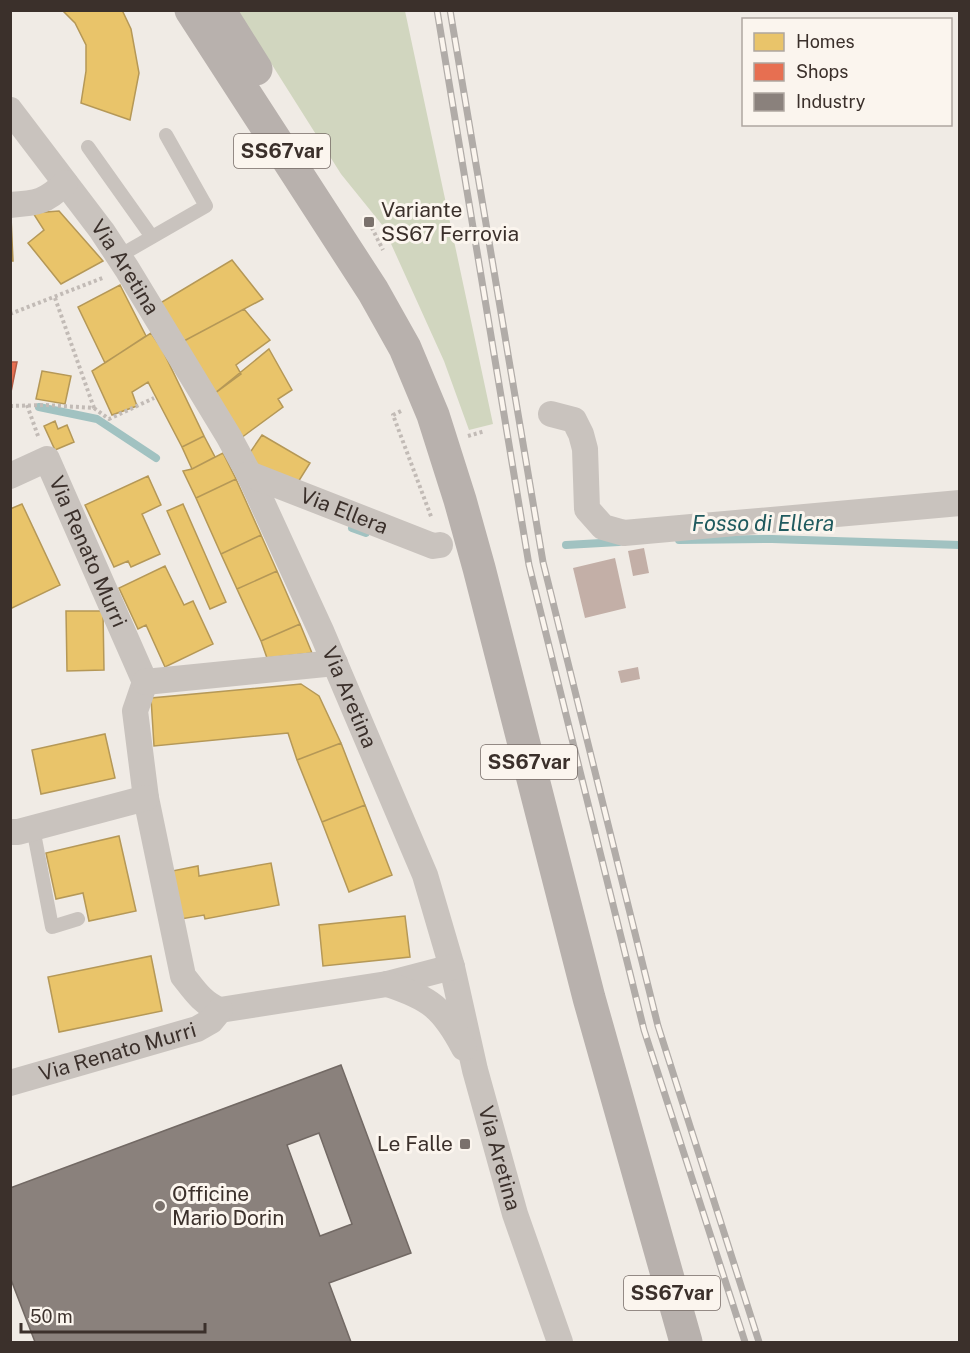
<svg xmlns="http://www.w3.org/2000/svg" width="970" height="1353" viewBox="0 0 970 1353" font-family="'Public Sans',sans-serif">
<rect width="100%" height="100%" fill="#f0ebe5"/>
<!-- green -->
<path fill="#d1d6bf" d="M238,11H405L493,424L469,430L444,361L383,226L341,174Z"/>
<!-- homes -->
<path fill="#e9c46a" stroke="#b59857" stroke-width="1.5" d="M62,10H122L131,29L139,73L130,120L81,103L86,71V45L75,23Z
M59,211L103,261L61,284L28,243L44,230L33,213Z
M11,217L13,261H10Z
M232,260L263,299L182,342L157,305Z
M120,285L146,336L105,363L78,307Z
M244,309L270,340L236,365L241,374L214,394L182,342Z
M151,333L162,349L204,436L182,447L148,382L132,392L137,406L112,415L92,371Z
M269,349L292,390L278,399L283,407L241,438L214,394Z
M42,371L71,376L65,404L36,399Z
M55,421L58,429L67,425L74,442L55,450L44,426Z
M262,435L310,463L295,487L256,466L249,454Z
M204,436L215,457L192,469L182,447Z
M223,453L236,479L196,498L183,471L192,469Z
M148,476L161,505L142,514L160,554L131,567L128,561L114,567L85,505Z
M236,479L261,535L221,554L196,498Z
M22,504L60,585L12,608L10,604V509Z
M183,504L226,602L210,609L167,511Z
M261,535L277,571L237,589L221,554Z
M165,566L184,605L193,601L213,644L165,667L146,625L138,629L119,588Z
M277,571L300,624L261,641L237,589Z
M66,611H103L104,670L67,671Z
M300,624L312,653L267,658L261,641Z
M301,684L319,696L341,743L297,760L288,733L154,746L151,698Z
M105,734L115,778L41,794L32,750Z
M341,743L365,805L322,822L297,760Z
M365,805L392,875L349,892L322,822Z
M119,836L136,911L89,921L83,893L56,899L46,853Z
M271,863L279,905L205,919L204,915L181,919L172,871L198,866L199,876Z
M405,916L410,957L323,966L319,925Z
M151,956L162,1011L59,1032L48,977Z"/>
<!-- shops -->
<path fill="#e76f51" stroke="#b35c46" stroke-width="1.5" d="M10,362H17L10,397Z"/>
<!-- industry -->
<path fill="#8a817c" stroke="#726964" stroke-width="1.5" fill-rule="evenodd" d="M341,1065L411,1253L329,1283L351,1342H35L10,1277V1188ZM319,1133L352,1224L320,1236L287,1145Z"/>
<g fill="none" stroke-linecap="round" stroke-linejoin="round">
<!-- stream -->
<path stroke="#a1c2c1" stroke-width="8" d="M39,407L97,419L156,458
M352,528L366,533
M679,540L772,539L960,545
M566,545L619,542"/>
</g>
<!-- building -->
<path fill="#c3afa7" d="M644,548L649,573L633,576L628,551Z
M615,558L626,608L585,618L573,568Z
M638,667L640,679L621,683L618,671Z"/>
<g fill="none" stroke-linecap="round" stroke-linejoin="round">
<!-- path -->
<path stroke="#c2bbb6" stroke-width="4" stroke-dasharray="3 3" stroke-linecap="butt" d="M369,222L383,250
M10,314L105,277
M27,405L38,436
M10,406L46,405L94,408L55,298
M94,408L109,419L154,398
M401,411L393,415L432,519
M468,436L485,431"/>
<!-- service -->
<path stroke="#c9c3be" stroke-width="14" d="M88,147L152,237
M119,256L206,206L166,135
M33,828L52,927L78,919"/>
<!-- minor -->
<g stroke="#c9c3be" stroke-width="26">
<path id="s1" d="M10,110L102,231L127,269L229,437L249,474L322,633L425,875L452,967L475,1070L515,1214L560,1342"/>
<path d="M10,205C37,203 46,202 65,183"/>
<path d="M551,414L574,420L581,434L585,449L587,509L603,527L624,533L960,503"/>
<path id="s2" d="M249,474L433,546L440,545"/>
<path id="s3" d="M10,476L47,459L145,682L135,711L146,798L183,976C194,990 203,1004 220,1010L387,984L452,967"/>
<path d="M145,682L335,663"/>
<path d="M10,832H18L146,798"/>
<path d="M387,984C430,998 443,1008 464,1048"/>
<path id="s4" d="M10,1083L197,1029L211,1021L220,1010"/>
</g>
<!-- primary -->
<path stroke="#b8b1ad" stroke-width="33" d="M191,10L373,291L405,348L433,415L460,500L479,568L589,998L686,1342
M219,10L256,69"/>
<defs>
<path id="rail" d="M437,10L529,565L644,1030L745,1342
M450,10L543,562L658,1026L759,1342"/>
</defs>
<!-- rail casing -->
<use href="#rail" stroke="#b1aca8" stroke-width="7"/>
<!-- rail -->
<use href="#rail" stroke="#fbf5ee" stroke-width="4.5" stroke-dasharray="14" stroke-linecap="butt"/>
</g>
<!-- markers -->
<g fill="#7a716c" stroke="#fbf5ee" stroke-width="2">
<rect x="363" y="216" width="12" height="12" rx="3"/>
<rect x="459" y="1138" width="12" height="12" rx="3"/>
<circle cx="160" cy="1206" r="6"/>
</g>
<g text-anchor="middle" stroke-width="6" stroke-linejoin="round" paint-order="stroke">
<!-- shield labels -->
<g fill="#fbf5ee" stroke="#756b66" stroke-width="1.5">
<rect x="234" y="134" width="96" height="34" rx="4.5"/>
<rect x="481" y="745" width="96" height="34" rx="4.5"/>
<rect x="624" y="1276" width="96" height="34" rx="4.5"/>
</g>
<g font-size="20" font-weight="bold" fill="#3b302b">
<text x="282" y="158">SS67var</text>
<text x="529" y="769">SS67var</text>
<text x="672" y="1300">SS67var</text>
</g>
<!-- poi labels -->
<g font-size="21" fill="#3b302b" stroke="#fbf5ee" text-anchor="start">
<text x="381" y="217">Variante<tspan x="381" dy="24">SS67 Ferrovia</tspan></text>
<text x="453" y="1151" text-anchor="end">Le Falle</text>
<text x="172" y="1201">Officine<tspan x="172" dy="24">Mario Dorin</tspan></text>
</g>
<!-- street labels -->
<g font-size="21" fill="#3b302b" stroke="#fbf5ee">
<text dy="7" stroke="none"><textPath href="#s1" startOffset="195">Via Aretina</textPath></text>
<text dy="7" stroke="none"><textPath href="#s2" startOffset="102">Via Ellera</textPath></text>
<text dy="7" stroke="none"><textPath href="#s3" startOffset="142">Via Renato Murri</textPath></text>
<text dy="7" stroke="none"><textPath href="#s1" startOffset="681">Via Aretina</textPath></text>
<text dy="7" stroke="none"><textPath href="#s4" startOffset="112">Via Renato Murri</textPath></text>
<text dy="7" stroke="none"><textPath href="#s1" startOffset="1167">Via Aretina</textPath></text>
</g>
<!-- water labels -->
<g font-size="22" font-style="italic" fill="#1f5a5e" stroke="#fbf5ee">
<text x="763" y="531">Fosso di Ellera</text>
</g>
</g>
<!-- border -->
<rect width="970" height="1353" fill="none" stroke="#3b302b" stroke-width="24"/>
<!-- legend -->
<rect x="742" y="18" width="210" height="108" fill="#fbf5ee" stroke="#aea6a0" stroke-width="1.5"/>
<rect x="754" y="33" width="30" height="18" fill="#e9c46a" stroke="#aea6a0" stroke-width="1.5"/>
<text x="796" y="48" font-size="18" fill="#3b302b">Homes</text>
<rect x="754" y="63" width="30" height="18" fill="#e76f51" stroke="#aea6a0" stroke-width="1.5"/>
<text x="796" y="78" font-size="18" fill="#3b302b">Shops</text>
<rect x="754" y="93" width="30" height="18" fill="#8a817c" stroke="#aea6a0" stroke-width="1.5"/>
<text x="796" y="108" font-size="18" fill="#3b302b">Industry</text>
<!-- scale -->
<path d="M21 1323v9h184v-9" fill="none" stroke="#3b302b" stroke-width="3"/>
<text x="30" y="1323" font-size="18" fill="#3b302b" stroke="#fbf5ee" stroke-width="4.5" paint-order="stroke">50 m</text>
</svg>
